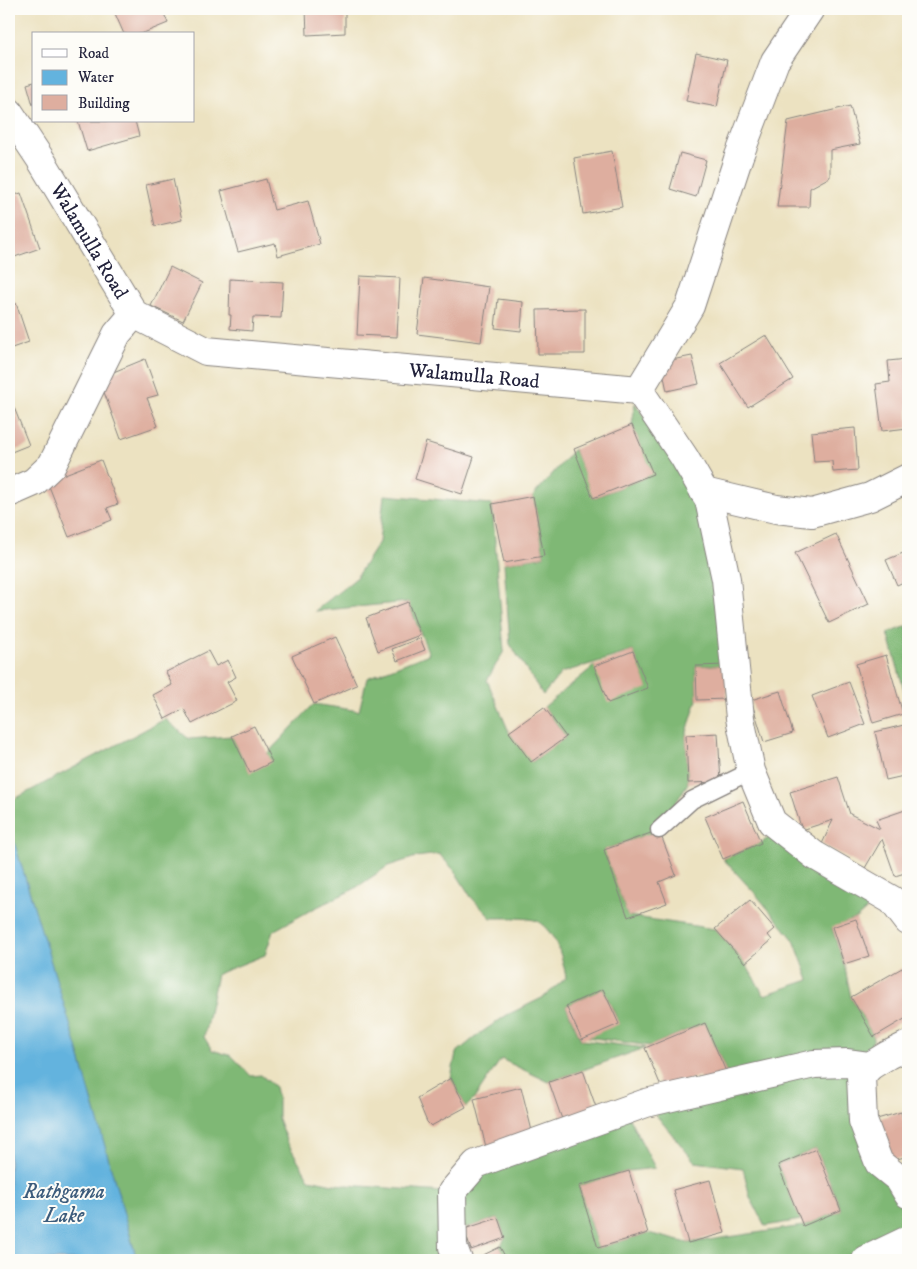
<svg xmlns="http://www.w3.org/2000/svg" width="917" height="1269" viewBox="0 0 917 1269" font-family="'IM FELL DW Pica',serif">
<rect width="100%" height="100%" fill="#fdfcf7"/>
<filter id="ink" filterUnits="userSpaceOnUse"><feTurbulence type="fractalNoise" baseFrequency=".02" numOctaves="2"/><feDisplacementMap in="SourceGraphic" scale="10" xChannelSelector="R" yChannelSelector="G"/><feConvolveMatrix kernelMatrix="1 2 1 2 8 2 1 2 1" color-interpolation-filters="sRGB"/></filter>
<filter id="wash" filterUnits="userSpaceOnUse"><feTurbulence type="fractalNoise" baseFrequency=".0096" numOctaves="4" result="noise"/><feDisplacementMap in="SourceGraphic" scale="20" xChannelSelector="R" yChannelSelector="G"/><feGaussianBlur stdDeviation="1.12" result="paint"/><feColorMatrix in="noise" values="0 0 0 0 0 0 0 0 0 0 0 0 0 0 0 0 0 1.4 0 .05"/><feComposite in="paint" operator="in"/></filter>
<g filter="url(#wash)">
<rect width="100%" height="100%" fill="#ece2c1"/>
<!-- forest -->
<path fill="#7fb875" stroke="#506d58" d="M635,403L700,502L726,665L696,666L697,700L686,735L688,783L659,830L604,850L628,916L715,929L745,963L764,995L809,980L794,940L753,891L723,859L761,843L774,834L831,883L874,903L856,919L832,928L844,964L851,997L874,1037L866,1059L727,1074L705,1023L650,1046L588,1037L619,1023L603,989L566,1006L581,1040L645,1048L549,1082L501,1059L474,1099L466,1107L451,1078L456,1053L479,1034L507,1015L544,997L566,978C563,959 556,932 537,921C529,917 501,918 491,918L471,897L454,870L439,854L416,857L388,866L354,889L311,910L273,931L265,955L217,974L204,1037L212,1050L232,1056L251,1076L261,1075L275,1087L278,1101V1119L286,1140L309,1179L333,1184L443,1192L458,1260H137L9,825V802L165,719L189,739L232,736L250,772L314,704L359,711L367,678L429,654L408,602L315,611L355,579L379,542L384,495L492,504L504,651L487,680L509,732L532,762L566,737L544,707L594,666L647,687L633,651L561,673L543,695L510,644L504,563L544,556L533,496L574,449L594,498L652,474L632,425Z
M908,626V704L888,633Z
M848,1063L863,1117L908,1194V1240L866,1260H507L500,1247L505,1238L498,1218L464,1229L452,1192L476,1164L625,1110L655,1168L629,1171L579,1186L598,1248L648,1233L688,1243L803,1226L841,1210L816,1149L778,1165L801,1220L765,1226L750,1197L743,1168L695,1162L646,1103Z"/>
<!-- water -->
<path fill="#63b3de" stroke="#426a8c" d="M9,825L77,1047L137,1260H9Z"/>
<g id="blocks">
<!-- building -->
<path fill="#deae9f" d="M113,9H162L168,23L141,34H124Z
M306,9H345V33L307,35Z
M696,53L727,60L717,107L686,101Z
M34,82V105H33L27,84Z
M850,106L860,144L830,150V177L810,188L809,207H777L788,121Z
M78,121H135L139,136L87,151Z
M612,151L622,207L583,214L574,158Z
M680,153L706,160L696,197L670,189Z
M173,179L182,220L155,226L146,185Z
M266,179L274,210L308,201L320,244L278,256L275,243L238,252L221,191Z
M21,193L40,248L9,259V197Z
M170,267L202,283L183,321L151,306Z
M360,276L400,278L397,337L357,335Z
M424,278L489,287L481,342L417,334Z
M230,279L283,282L281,318L253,317L252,331L230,329L231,315H229Z
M498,299L523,302L521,331L495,328Z
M16,303L29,342L9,349V305Z
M585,309V354H538L537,310Z
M766,335L793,379L748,407L720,363Z
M692,356L699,384L667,391L661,362Z
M145,359L158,395L147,398L158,426L121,439L99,378Z
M908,359V428L882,431L876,384L890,382L888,361Z
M9,395L29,445L9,453Z
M632,425L653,474L593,498L574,449Z
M855,428L858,470L833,472L832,461L814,462L811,432Z
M426,442L474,457L462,494L415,479Z
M101,460L118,504L107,508L112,520L69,537L47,481Z
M533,496L544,556L504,563L492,504Z
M836,534L869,604L829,623L795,553Z
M908,551V580L897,585L886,560Z
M408,602L420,635L378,651L366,618Z
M335,637L357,685L314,704L292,656Z
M420,638L425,650L397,661L392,649Z
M208,651L216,666L228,660L236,677L227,682L237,701L192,724L184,709L165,719L153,695L172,685L166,672Z
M633,651L648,688L608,703L594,666Z
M886,655L903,714L873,723L856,664Z
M726,665L727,699L697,700L696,666Z
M849,682L865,724L828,738L812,696Z
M780,691L793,733L764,742L751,700Z
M544,707L566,737L531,762L509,732Z
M908,724V775L886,780L875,732Z
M254,726L272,762L250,773L232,736Z
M718,733L721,782L688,783L686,735Z
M838,777L850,814L880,829L876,820L908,809V872L895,876L882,839L865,868L822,844L833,820L802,830L790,792Z
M743,801L761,843L723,859L705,817Z
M659,830L676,875L659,882L667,903L628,917L604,850Z
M750,900L775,929L768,935L772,940L745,963L715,929Z
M856,919L869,956L844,964L832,927Z
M902,968L908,978V1017L874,1037L851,997Z
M603,989L619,1024L582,1040L566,1006Z
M705,1023L727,1074L702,1085L699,1076L663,1091L645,1048Z
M583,1070L597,1110L563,1122L549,1082Z
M451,1078L466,1107L431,1126L427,1122L417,1098Z
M521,1087L534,1139L487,1151L474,1099Z
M901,1112L908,1136V1156L890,1161L877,1119Z
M816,1149L841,1210L803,1226L778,1165Z
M629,1171L648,1233L598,1248L579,1186Z
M710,1180L725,1233L688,1243L673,1190Z
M498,1218L505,1238L471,1250L464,1229Z
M500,1247L507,1260H473Z"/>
</g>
</g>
<g filter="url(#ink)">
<use href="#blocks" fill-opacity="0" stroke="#87827e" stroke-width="1"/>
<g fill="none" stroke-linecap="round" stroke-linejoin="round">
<defs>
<path id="lane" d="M659,830L692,800L751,771"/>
<g id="street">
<path id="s1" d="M9,112L41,160L134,314L206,351L639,390L690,306L739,156L775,61L810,9"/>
<path d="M639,390L684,457L709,500L726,579L740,718L751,771L772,822L814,855L892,900L908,921"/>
<path d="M704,492L776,509L812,513L870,497L908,478"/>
<path d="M9,493L34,482L52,465L117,334L134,314"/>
<path d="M870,1066L861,1076L863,1121L879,1163L899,1179L908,1194"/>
<path d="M458,1260L453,1247L452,1192L476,1164L646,1103L814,1064L848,1063L870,1066L888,1055L908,1045"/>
<path d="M866,1260L908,1240"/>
</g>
</defs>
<!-- lane casing -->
<use href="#lane" stroke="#87827e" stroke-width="19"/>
<!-- street casing -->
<use href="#street" stroke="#87827e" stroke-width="30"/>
<!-- lane -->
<use href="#lane" stroke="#fff" stroke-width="16"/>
<!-- street -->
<use href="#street" stroke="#fff" stroke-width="28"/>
</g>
</g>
<g text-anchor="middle" stroke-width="4" stroke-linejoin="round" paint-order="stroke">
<!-- street labels -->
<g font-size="20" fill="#22223b" stroke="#fdfcf7">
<text dy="7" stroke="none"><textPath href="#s1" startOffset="152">Walamulla Road</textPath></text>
<text dy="7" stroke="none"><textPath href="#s1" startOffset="588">Walamulla Road</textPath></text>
</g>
<!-- water labels -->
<g font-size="21" font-style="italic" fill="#3c5c7c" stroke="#fdfcf7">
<text x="64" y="1198">Rathgama<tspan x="64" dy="24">Lake</tspan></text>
</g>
</g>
<!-- margin -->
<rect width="917" height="1269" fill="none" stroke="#fdfcf7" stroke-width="30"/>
<!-- legend -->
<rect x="32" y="32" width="162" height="90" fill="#fdfcf7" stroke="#a5a5ac"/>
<rect x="42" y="49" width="25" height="8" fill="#ffffff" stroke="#a5a5ac"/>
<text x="78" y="58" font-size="15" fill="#22223b">Road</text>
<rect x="42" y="70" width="25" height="15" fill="#63b3de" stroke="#a5a5ac"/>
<text x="78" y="82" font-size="15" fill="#22223b">Water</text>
<rect x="42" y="95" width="25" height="15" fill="#deae9f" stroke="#a5a5ac"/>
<text x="78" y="108" font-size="15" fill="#22223b">Building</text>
</svg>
